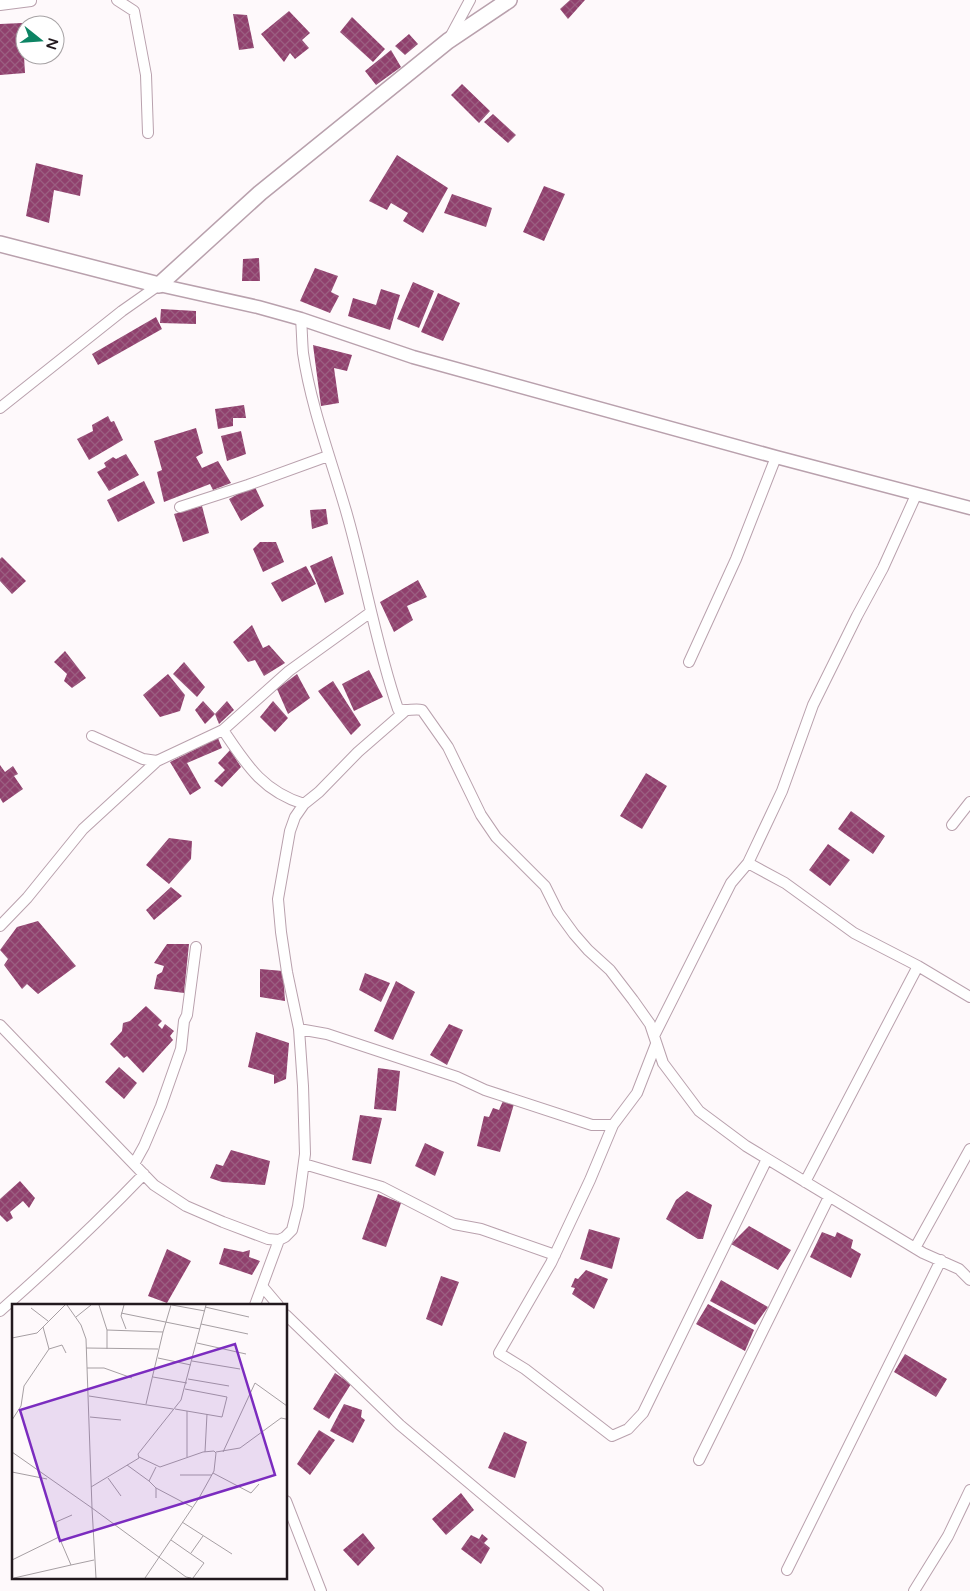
<svg xmlns="http://www.w3.org/2000/svg" width="970" height="1591" viewBox="0 0 970 1591" font-family="'Varela Round',sans-serif">
<defs>
<pattern id="building-cross-hatch" width="8" height="8" patternUnits="userSpaceOnUse" patternTransform="scale(1.25)"><rect width="8" height="8" fill="#90406d"/><path d="M0 0l8 8M0 8l8-8" fill="none" stroke="#9b5e81"/></pattern>
</defs>
<rect width="100%" height="100%" fill="#fef9fb"/>
<!-- building -->
<path fill="url(#building-cross-hatch)" d="M570,0H585L568,19L560,9Z
M289,11L310,33L302,40L309,48L295,59L290,53L284,62L261,34Z
M233,14L247,15L254,48L239,50Z
M352,17L385,49L373,62L340,32Z
M22,23L25,73L0,75V24Z
M409,34L418,44L405,55L395,46Z
M391,50L401,67L376,85L365,71Z
M462,84L490,111L479,123L451,95Z
M493,114L516,135L508,143L484,122Z
M397,155L448,188L423,233L403,221L408,213L391,203L387,210L369,201Z
M36,163L83,175L80,196L54,190L49,223L26,216Z
M544,186L565,194L544,241L523,232Z
M452,194L492,208L486,227L444,213Z
M259,258L260,281H242L243,259Z
M315,268L338,276L331,292L339,296L330,313L300,301Z
M413,282L434,291L419,328L397,319Z
M381,289L400,295L390,330L348,316L353,298L376,305Z
M438,293L460,303L443,341L421,332Z
M161,309L196,311V324L160,323Z
M156,317L162,329L98,365L92,354Z
M313,345L352,355L347,371L334,368L339,403L321,406Z
M244,405L246,418H233V426L218,429L215,409Z
M108,416L111,422L114,421L123,440L89,460L77,439L93,431L92,425Z
M196,428L203,453L196,457L202,468L218,461L231,483L213,490L210,484L164,502L157,472L162,470L154,441Z
M241,431L246,454L227,461L221,436Z
M126,454L139,475L109,491L97,472L106,467L104,463L113,457L116,459Z
M144,481L155,503L118,522L107,500Z
M254,485L264,506L241,521L229,499Z
M202,506L209,533L183,542L174,514Z
M326,509L328,524L312,529L310,510Z
M260,542H276L284,562L263,572L253,549Z
M332,556L344,594L325,603L310,566Z
M2,557L26,581L12,594L0,581V559Z
M306,566L316,584L282,602L271,583Z
M418,580L427,597L407,606L413,620L394,632L380,602Z
M252,625L263,648L269,645L285,663L264,676L255,660L248,662L233,642Z
M65,651L86,678L72,688L64,681L67,674L54,662Z
M184,662L205,687L197,697L173,674Z
M369,670L383,697L354,711L342,684Z
M168,674L185,695L180,711L160,717L143,695Z
M297,674L310,698L288,714L277,689Z
M333,681L361,725L351,735L318,691Z
M203,701L215,714L205,724L195,710Z
M227,701L234,710L219,724L215,714Z
M273,701L288,718L275,732L260,717Z
M218,738L222,748L187,763L201,788L190,795L170,762Z
M230,750L241,767L222,787L214,781L225,770L218,763Z
M0,765L5,772L13,766L18,774L14,776L23,789L3,803L0,798Z
M646,773L667,786L642,829L620,816Z
M851,811L885,836L873,854L838,829Z
M169,838L192,841L191,859L169,884L146,865Z
M828,844L850,860L830,886L809,870Z
M171,887L182,896L154,920L146,910Z
M38,921L76,966L38,994L27,984L22,989L4,965L8,959L0,950L17,927Z
M167,944H189L184,993L154,989L157,975L162,972L164,966L154,963Z
M260,969L283,971L285,1001L260,997Z
M365,973L390,983L381,1002L359,990Z
M396,981L415,992L393,1040L374,1031Z
M146,1006L162,1021L158,1025L162,1029L165,1024L174,1031L170,1036L173,1040L143,1073L127,1056L124,1058L110,1044L122,1031L123,1023L130,1021Z
M449,1024L463,1030L447,1065L430,1055Z
M256,1032L289,1043L286,1079L274,1084V1075L248,1067Z
M119,1067L137,1083L124,1099L105,1082Z
M378,1068L400,1071L396,1111L374,1109Z
M503,1101L514,1104L500,1152L477,1146L484,1116L489,1117L493,1108L499,1110Z
M360,1115L382,1118L371,1164L352,1160Z
M425,1143L444,1152L435,1176L415,1166Z
M231,1150L270,1161L265,1185L222,1182L210,1178L216,1164L223,1166Z
M20,1181L35,1198L29,1208L23,1201L10,1212L13,1218L7,1222L0,1215V1199Z
M687,1191L712,1205L703,1239H698L666,1219L676,1200Z
M378,1194L401,1203L386,1247L362,1239Z
M749,1226L791,1250L778,1270L731,1244Z
M589,1229L620,1238L612,1269L580,1259Z
M822,1232L835,1237L837,1232L853,1240L851,1248L861,1254L851,1278L810,1257Z
M224,1248L243,1252L250,1250L249,1257L260,1261L252,1275L219,1264Z
M167,1249L191,1261L167,1303L148,1296Z
M586,1270L608,1279L594,1309L572,1294L575,1288L571,1287L575,1278L578,1279Z
M441,1276L459,1282L442,1326L426,1319Z
M721,1280L768,1307L755,1325L710,1301Z
M708,1304L754,1330L745,1351L696,1324Z
M905,1354L947,1379L936,1397L894,1372Z
M335,1373L351,1384L329,1419L313,1409Z
M344,1404L362,1410L361,1417L365,1420L353,1443L330,1431Z
M319,1430L335,1440L310,1475L297,1464Z
M504,1432L527,1442L515,1478L488,1468Z
M461,1493L474,1510L446,1535L432,1519Z
M363,1533L375,1548L358,1566L343,1550Z
M482,1534L488,1539L484,1543L490,1548L481,1564L461,1549L471,1535L479,1539Z"/>
<g fill="none" stroke-linecap="round" stroke-linejoin="round">
<defs>
<path id="minor" d="M117,0L134,11L146,75L148,133
M0,5L31,1
M449,39L470,0
M301,319C302,330 302,342 303,353C311,407 331,459 346,511C365,577 376,645 398,709C406,712 414,708 422,710L448,747L481,815L496,837L545,886L558,912L574,934L588,950L610,970L633,1000L650,1024L663,1063L699,1111L746,1146L923,1253L959,1269L970,1280
M0,408L122,311L159,285
M180,507L248,485L328,456
M689,662L736,559L776,457
M92,736L143,759L157,761L223,730
M304,804C262,791 246,764 223,730L289,671L371,612
M952,825L970,802
M748,863L785,883L854,933L918,966L970,997
M0,926L27,898L83,829L157,761
M0,1025L154,1185L186,1206L223,1222L268,1239L279,1240L285,1237L292,1230L298,1206L305,1154L303,1086L299,1029L287,972L281,932L278,899L290,831L295,817L304,804L319,792L358,752L404,712
M299,1029L327,1034L457,1077L485,1090L592,1125H613
M654,1036L731,883L748,863L782,791L813,705L857,616L883,568L916,495
M656,1044L637,1093L613,1125L590,1180L551,1263L499,1353L525,1369L612,1436L628,1429L643,1413L767,1159
M134,1164L144,1146L161,1106L181,1049L184,1021L187,1015L196,947
M304,1164L382,1187L454,1224L481,1229L555,1255
M805,1182L918,966
M915,1248L970,1149
M262,1286L278,1305
M255,1305L279,1240
M0,1311C50,1267 98,1222 144,1174
M286,1315L400,1425L598,1591
M699,1460L829,1197
M286,1501L321,1591
M787,1570L941,1260
M914,1591L948,1536L970,1490"/>
<path id="tertiary" d="M159,285L258,307L301,319L413,357L776,457L970,508"/>
<path id="secondary" d="M0,244L159,285L260,193L448,41L509,0"/>
</defs>
<!-- minor casing -->
<use href="#minor" stroke="#b9a1ad" stroke-width="12"/>
<!-- tertiary casing -->
<use href="#tertiary" stroke="#b9a1ad" stroke-width="15"/>
<!-- secondary casing -->
<use href="#secondary" stroke="#b9a1ad" stroke-width="18"/>
<!-- minor -->
<use href="#minor" stroke="#fff" stroke-width="10"/>
<!-- tertiary -->
<use href="#tertiary" stroke="#fff" stroke-width="12"/>
<!-- secondary -->
<use href="#secondary" stroke="#fff" stroke-width="15"/>
</g>
<!-- overview -->
<g transform="translate(12 1304)">
<rect width="275" height="275" fill="#fef9fb"/>
<path fill="none" stroke="#a69fa3" stroke-width="1" d="M55,1L69,21L74,35L80,204L174,273L179,274M87,1L95,26M112,1L109,12L114,25M160,1L193,7M193,3L237,13M19,4L36,17M109,9L188,25M64,13L79,1M189,20L236,30M151,28L159,1M0,34L25,29L53,1M185,39L234,50M74,44L146,45M37,45L50,41L54,49M95,45V26L151,28L134,100M146,54L179,61M180,57L228,65M75,64H92L120,74M141,73L175,79M176,75L217,82M77,92L161,105M163,105L210,113L215,93L173,85M78,113L109,116M0,116L9,102L12,82L37,45L31,23M0,148L80,204L84,274M193,148L195,110M204,148L228,144L269,114L274,115M211,148L243,79L275,102M127,153L148,163L191,148L202,147L204,149L202,167L187,194L133,274M175,153V107M115,161L137,177L144,163M0,168L35,175M201,169L239,189L247,180M168,171H200M96,174L109,192M137,177L144,184V194M79,183L127,154L126,150L169,96L194,1M144,184L180,203M170,218L220,250M47,233L59,261L82,256M159,236L192,259L181,274M179,249L191,232M0,256L47,233L44,218L60,211M2,274L59,261"/>
<path fill="#7b2cbf" fill-opacity="0.15" stroke="#7b2cbf" stroke-width="2.5" d="M223,40L263,171L48,237L8,106Z"/>
<rect width="275" height="275" fill="none" stroke="#22191e" stroke-width="2.5"/>
</g>
<!-- north arrow -->
<g transform="translate(40 40) rotate(107)"><circle r="24" fill="#ffffff" stroke="#a7a3a5"/>
<path d="M0-4L9 19L0 12L-9 19Z" fill="#0d8464"/>
<text y="-8" font-size="14" font-weight="bold" text-anchor="middle" fill="#22191e">N</text>
</g>
</svg>
